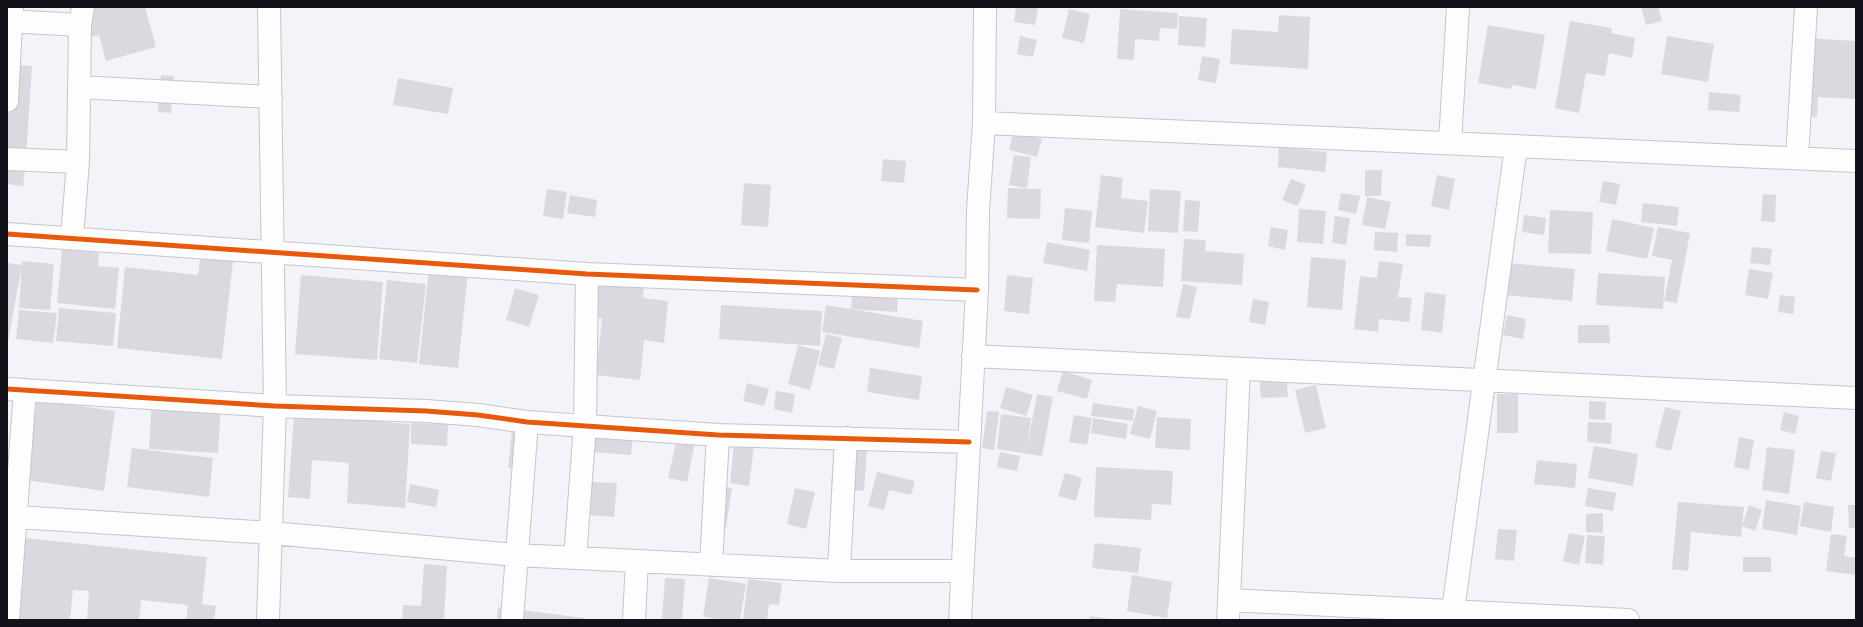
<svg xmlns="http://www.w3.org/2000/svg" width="1863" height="627" viewBox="0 0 1863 627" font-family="Georgia,serif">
<rect width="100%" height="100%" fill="#f2f4fa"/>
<!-- building -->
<path fill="#dbd9df" d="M76,7H145L156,47L106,61L99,35L85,39Z
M1016,7H1038L1035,25L1014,22Z
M1641,7H1658L1662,21L1646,25Z
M1069,9L1090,14L1084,43L1062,38Z
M1120,9L1178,13L1177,29L1160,28L1159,41L1135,39L1134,60L1117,59Z
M1279,15L1310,17L1308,69L1230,64L1232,29L1278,32Z
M1179,16L1207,18L1205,47L1178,45Z
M1570,21L1612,28L1611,33L1635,38L1632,58L1609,53L1605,76L1586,73L1579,113L1555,108Z
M1488,25L1545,35L1536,89L1512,85L1511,89L1478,83Z
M1020,36L1037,40L1033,57L1017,54Z
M1667,36L1714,44L1708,82L1661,74Z
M1807,38L1856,41V99L1818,97L1817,117L1803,116Z
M1202,56L1220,59L1216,83L1198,80Z
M7,64L32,66L26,157L7,155Z
M161,75L174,76L171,113L158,112Z
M398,78L453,88L448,114L393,105Z
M1709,92L1741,95L1739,112L1708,110Z
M1013,132L1042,139L1037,157L1009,150Z
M1279,147L1327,152L1325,172L1278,167Z
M1014,155L1031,157L1027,188L1009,185Z
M883,159L906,161L904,183L881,181Z
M7,160L26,162L23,186L7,184Z
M1365,170H1382L1381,196H1365Z
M1101,175L1123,178L1121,198L1148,201L1144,233L1095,227Z
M1437,175L1455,179L1449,210L1431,206Z
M1291,179L1306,185L1298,206L1282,200Z
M1603,181L1620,184L1616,205L1599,202Z
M744,183L771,185L768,227L741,225Z
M1008,188L1041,189L1040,219L1007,218Z
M547,189L567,192L563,219L543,216Z
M1150,189L1181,191L1178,233L1148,231Z
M1341,193L1360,196L1356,214L1338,210Z
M1763,194L1776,195L1775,222L1761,221Z
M570,195L597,200L595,217L567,213Z
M1367,197L1391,202L1385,229L1362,225Z
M1185,200L1200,201L1198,232L1183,231Z
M1643,203L1679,207L1677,226L1641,222Z
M1065,208L1092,211L1089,243L1062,240Z
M1299,209L1326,211L1323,244L1297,242Z
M1550,210L1593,212L1591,254L1548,253Z
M1524,215L1546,218L1544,235L1522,232Z
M1335,216L1350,218L1346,245L1332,243Z
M1612,219L1654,228L1647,259L1606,251Z
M1271,227L1288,230L1285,250L1268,246Z
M1658,227L1690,233L1677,303L1664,301L1672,260L1652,256Z
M1375,232L1398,233L1397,252L1374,250Z
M1406,234L1431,235L1430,247L1406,246Z
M1184,239L1206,240L1205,251L1244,254L1242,285L1181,281Z
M1047,242L1090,250L1087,271L1043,263Z
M1097,245L1165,249L1163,287L1117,284L1115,302L1094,301Z
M1752,247L1772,249L1770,265L1750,263Z
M62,249L99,253L98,266L119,268L115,309L57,303Z
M1311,257L1346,260L1342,310L1307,307Z
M200,258L233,261L222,359L117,348L125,267L198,275Z
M22,261L54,264L50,310L19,308Z
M1379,261L1403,264L1398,297L1412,298L1409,322L1379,319L1378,332L1354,329L1360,276L1377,278Z
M7,263L22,265L8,342H7Z
M1508,263L1575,269L1572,301L1505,295Z
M429,268L468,272L458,368L419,364Z
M1749,269L1773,273L1768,299L1745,295Z
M1598,273L1665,277L1663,309L1596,305Z
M301,275L383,282L377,360L295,354Z
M1007,275L1033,278L1029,314L1004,311Z
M387,280L426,284L417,363L379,359Z
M590,280L644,286L643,298L668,301L664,343L644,340L640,380L596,375L602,318L586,317Z
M1183,284L1197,287L1190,319L1176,317Z
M515,288L539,295L529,327L506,320Z
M1425,292L1446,295L1442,333L1421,330Z
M852,295L898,299L897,312L851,309Z
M1780,295L1795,297L1793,314L1778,312Z
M1253,299L1269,302L1265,325L1249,322Z
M721,305L822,311L820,346L719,339Z
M826,305L923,321L919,348L822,332Z
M59,308L116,313L113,346L56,341Z
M19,310L57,313L53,343L16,339Z
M1507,315L1526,319L1523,339L1503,335Z
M1578,325H1609L1610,343H1578Z
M826,334L842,338L834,369L818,365Z
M798,345L820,351L810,390L788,384Z
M870,368L922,376L919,400L867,392Z
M1063,371L1092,380L1087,399L1057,391Z
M1286,371L1288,397L1261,398L1259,373Z
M747,383L769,389L764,406L743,401Z
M1316,385L1326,428L1305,433L1295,390Z
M1006,387L1033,395L1026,416L1000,408Z
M776,391L795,394L792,413L774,409Z
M1037,394L1053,397L1042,456L997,449L1001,414L1031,418L1027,448Z
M1497,394H1518V433H1497Z
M152,398L221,403L218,453L149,449Z
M37,400L115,411L104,491L26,480Z
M1589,401L1606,402L1605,420L1589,419Z
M1093,403L1134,409L1133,421L1091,416Z
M1138,406L1157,411L1150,439L1130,434Z
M1665,407L1681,411L1671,451L1655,447Z
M987,411L999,412L994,450L982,448Z
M1784,412L1799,416L1795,434L1780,430Z
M294,415L410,424L405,508L347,503L349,463L312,460L310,499L288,497Z
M1074,415L1092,418L1087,445L1069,442Z
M1157,417L1191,419L1190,450L1155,448Z
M1093,418L1128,424L1126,439L1091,433Z
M1588,422L1612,423L1611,444L1587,442Z
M411,423L448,424L447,446L411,444Z
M512,430L533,432L530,471L508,468Z
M591,431L633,434L631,455L590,452Z
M1739,437L1754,440L1749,470L1734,467Z
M677,438L695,442L687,482L668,478Z
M734,444L754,446L749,486L730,483Z
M1594,446L1638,454L1633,486L1588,478Z
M834,447L867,449L864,491L831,488Z
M1767,447L1795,450L1789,494L1762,490Z
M132,448L213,458L209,497L127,487Z
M1821,451L1836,453L1831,481L1816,478Z
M1000,452L1020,456L1017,471L997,467Z
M1537,460L1577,464L1575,488L1534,484Z
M1096,467L1173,471L1171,505L1152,504L1151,520L1094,517Z
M877,472L915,481L911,495L889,490L884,510L868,506Z
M1065,473L1082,478L1076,501L1058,496Z
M590,482L617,483L614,517L587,515Z
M410,484L439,490L436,507L407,502Z
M714,485L732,488L726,527L708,524Z
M795,488L815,492L806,529L787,524Z
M1588,488L1616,493L1613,511L1585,506Z
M1766,500L1801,506L1797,535L1762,529Z
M1678,502L1744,507L1741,537L1691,532L1688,571L1672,569Z
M1804,502L1834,507L1831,532L1800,526Z
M1749,505L1762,510L1755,531L1742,526Z
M1848,505H1856V528H1849Z
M1603,513V533L1586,532V514Z
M1498,529L1517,530L1514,561L1495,559Z
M1569,533L1585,536L1579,565L1563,561Z
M1831,534L1847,536L1844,556L1856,558V575L1826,571Z
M1587,535L1605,536L1603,565L1585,563Z
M25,538L207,557L202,604L216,606L214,620H186L188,605L141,600L139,620H87L89,591L73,590L70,620H18Z
M1095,543L1141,548L1138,573L1092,568Z
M1743,557H1771V572H1743Z
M424,564L447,566L444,620H402L403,605L421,606Z
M1132,575L1172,582L1167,618L1127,611Z
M665,578L685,579L682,620L662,619Z
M709,578L746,584L740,620H722L703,617Z
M748,579L782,583L779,605L769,604L767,620H743Z
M498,607L584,618V620H497Z
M1090,616L1110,619L1109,620H1090Z"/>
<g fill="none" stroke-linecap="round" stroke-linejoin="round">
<defs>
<path id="street" d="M7,21L80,25
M79,87L271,97
M7,101L12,7
M984,123L1856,161
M1450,143L1458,7
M1797,158L1806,7
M7,159L78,162
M7,234L587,274L977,290
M72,238L78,162L80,25L83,7
M973,356L1856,398
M7,389L275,406L426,411L478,415L527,422L718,435L969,442
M17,517L272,533L516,555L839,571H962
M575,558L585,426L587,274
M711,565L718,435
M839,571L846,438
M1229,600L1239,369
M1453,611L1516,146
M8,620L25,390
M268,620L275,406L269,7
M512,620L527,422
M634,620L637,561
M960,620L977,290L978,210L984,123L985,7
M1228,620L1229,600L1628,620"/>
</defs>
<!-- street casing -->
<use href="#street" stroke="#c5c6cd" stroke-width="24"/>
<!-- street -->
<use href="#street" stroke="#fdfdfe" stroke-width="22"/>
<defs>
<path id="cycleway" d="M7,234L587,274L977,290
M7,389L275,406L426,411L478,415L527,422L718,435L969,442"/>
</defs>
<!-- cycleway casing -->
<use href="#cycleway" stroke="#fff" stroke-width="8"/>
<!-- cycleway -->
<use href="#cycleway" stroke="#e8590c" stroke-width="5"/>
</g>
<!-- border -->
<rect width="1863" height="627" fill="none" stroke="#12131a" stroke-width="16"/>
</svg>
